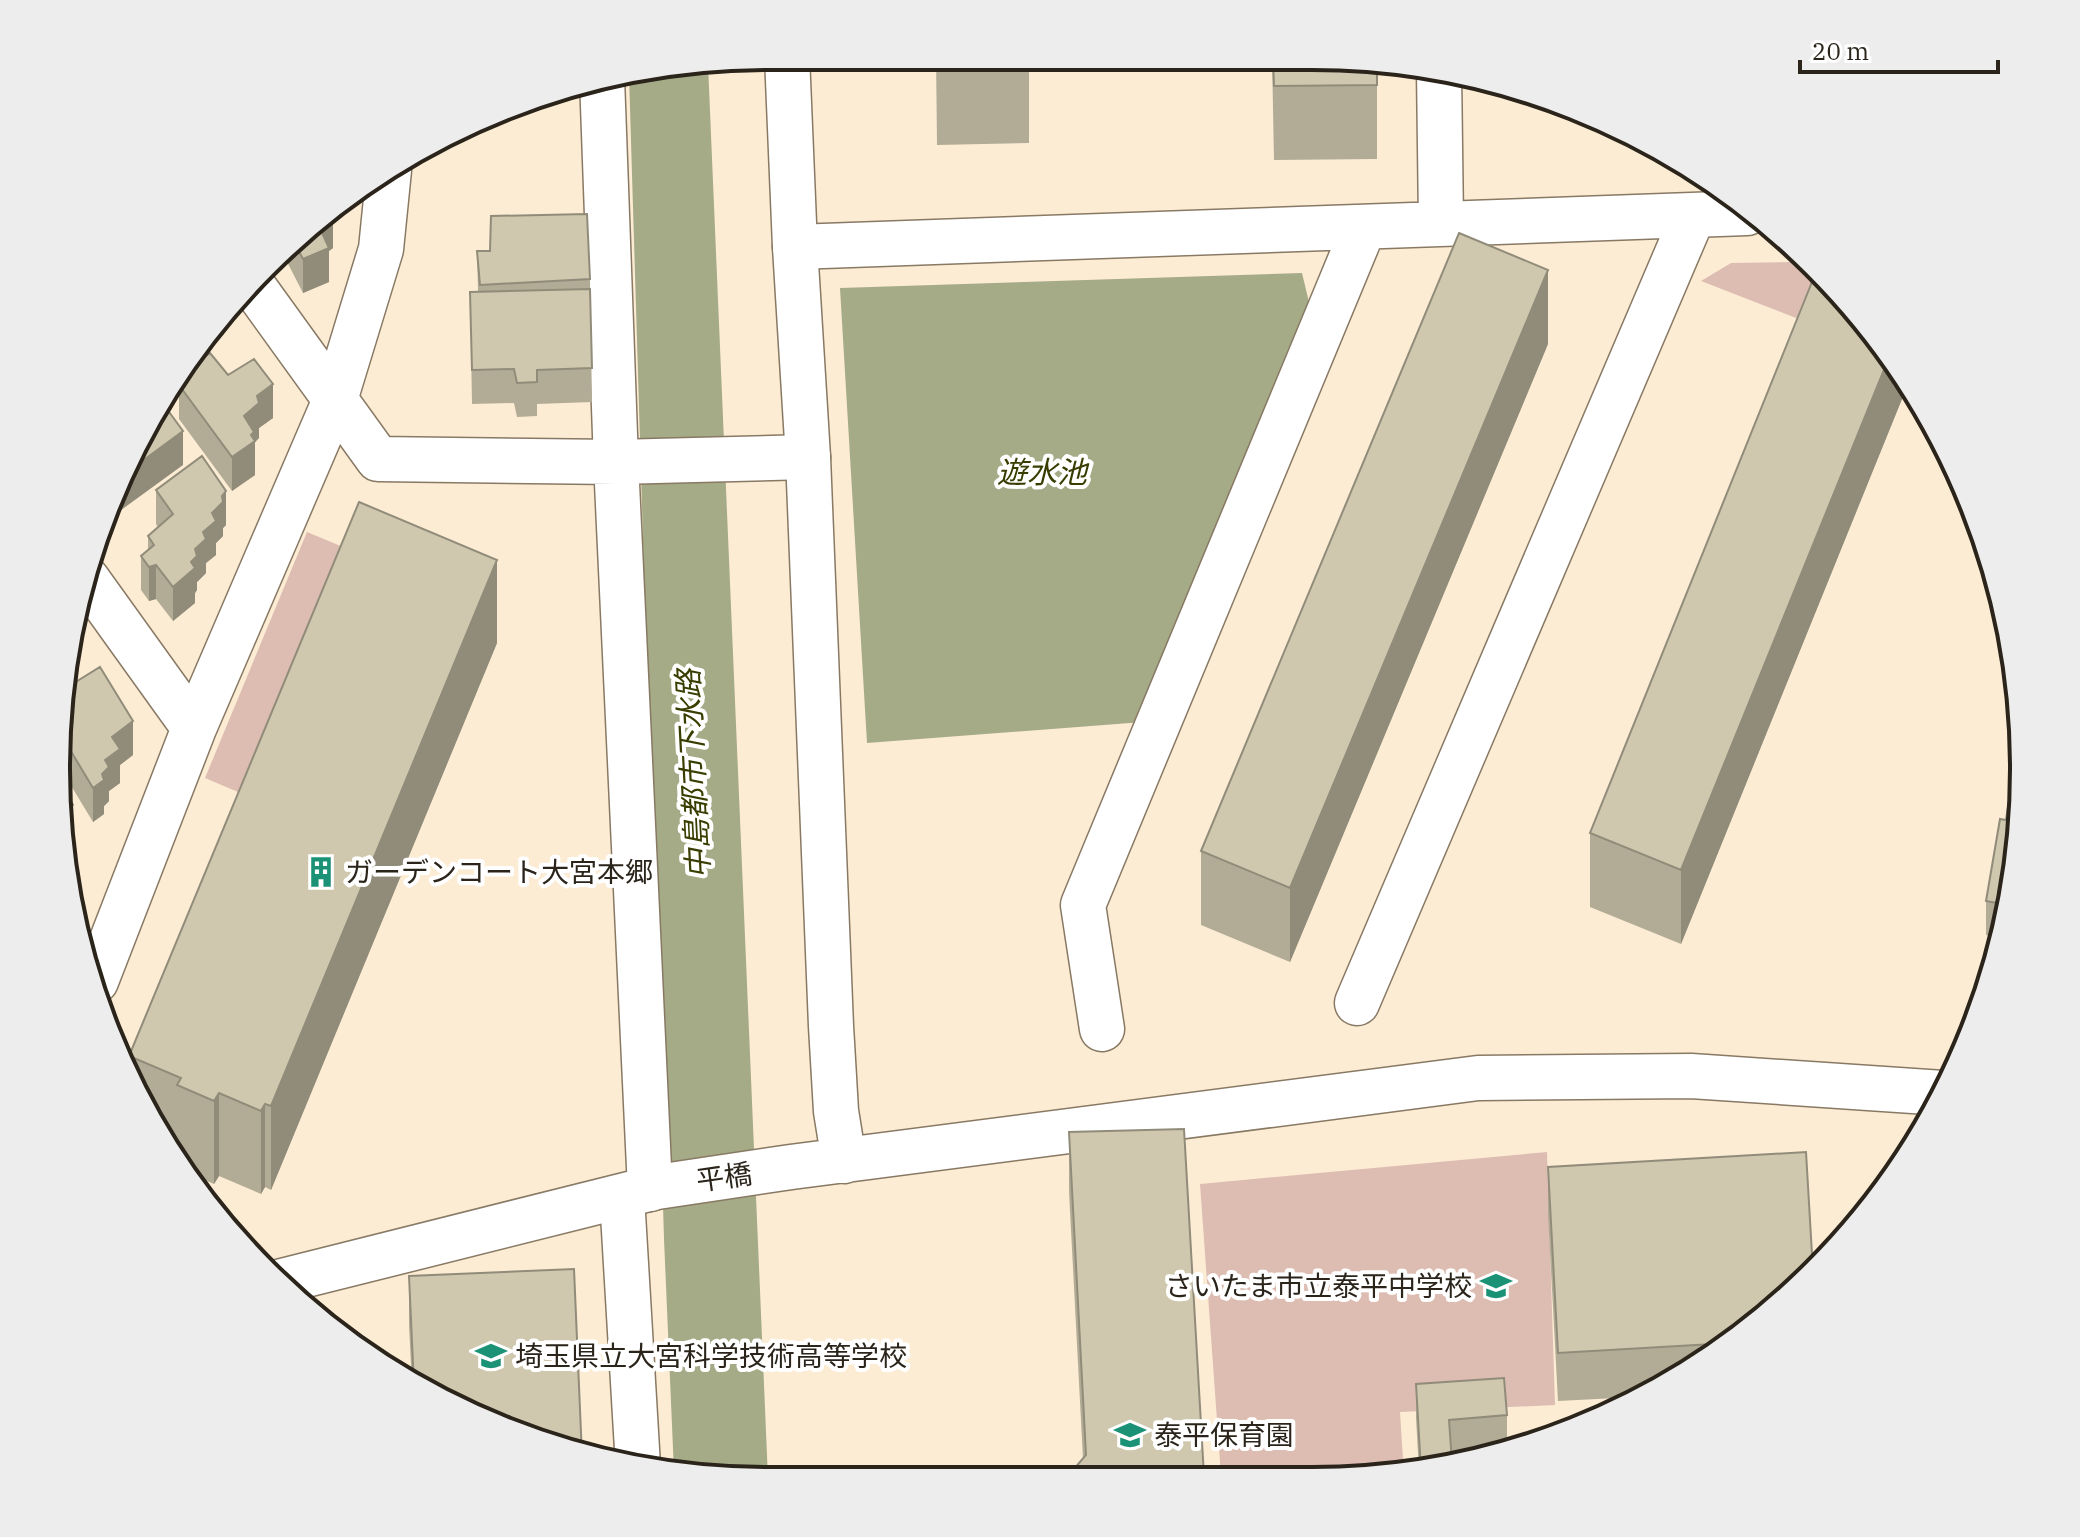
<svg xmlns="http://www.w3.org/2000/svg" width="2080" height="1537" viewBox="0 0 2080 1537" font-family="'IBM Plex Serif','Noto Sans JP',serif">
<rect width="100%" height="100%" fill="#fdecd4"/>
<!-- green -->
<path fill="#ddbdb2" d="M1798,262L1877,335L1889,354L1701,281L1731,263Z
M307,532L348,549L245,795L205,778Z
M1547,1152L1555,1405L1400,1412L1404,1475L1221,1476L1200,1184Z"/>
<!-- water -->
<path fill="#a5aa87" d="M708,64L768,1479H721L674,1472L664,1239L629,74Z
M1302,273L1314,323L1143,722L867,743L840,288Z"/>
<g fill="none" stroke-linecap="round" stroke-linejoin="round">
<defs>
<path id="street" d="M1439,71L1441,223
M602,78L616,462L650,1189
M795,247L1747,213
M251,283L378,459L616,462L808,457
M87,579L194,728
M96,981L194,728L335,400L381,249L389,170
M1357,1003L1693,216
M1102,1029L1083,905L1364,227
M622,1197L638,1466"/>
<path id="secondary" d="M787,56L795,247L808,457L831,1026L836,1111L844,1161
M278,1282L657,1187L791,1167L1478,1078L1691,1076L1943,1093"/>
</defs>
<!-- street casing -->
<use href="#street" stroke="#887964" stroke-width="47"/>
<!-- secondary casing -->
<use href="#secondary" stroke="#887964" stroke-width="47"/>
<!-- street -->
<use href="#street" stroke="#fff" stroke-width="44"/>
<!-- secondary -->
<use href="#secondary" stroke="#fff" stroke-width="44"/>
</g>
<!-- wall -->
<path fill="#b2ac96" d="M936,56L1029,57V143L937,145Z
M1272,57L1358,58L1377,61V159L1274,160Z
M338,208V217L333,223V248L329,251V282L303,293L282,252Z
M477,251L590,279L592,402L537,404V416L517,417L514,403L472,404L470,292L478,291Z
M1548,344L1290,962L1201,925V851Z
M228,375L273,418L259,428V438L255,442V475L232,491L179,419V385Z
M1904,379V394L1681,944L1590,907V833Z
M156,490L226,525L223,528V536L216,543V555L206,563V573L197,582V590L195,593V603L173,621L156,599L149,601L141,590V556L148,550V536L158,527L156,524Z
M497,643L271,1190L265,1187L261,1194L219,1176L214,1184L186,1172L129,1074V1056Z
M66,688L133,755L120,765V783L109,791V801L104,806V814L93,822L61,769Z
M2006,820L2018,862L2000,938L1986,935V901Z
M1069,1132L1204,1476L1083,1459L1069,1192Z
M1548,1167L1745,1334L1636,1397L1558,1401L1548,1215Z
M409,1276L582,1456L412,1385L409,1325Z
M1416,1384L1507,1415V1447L1497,1450L1451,1454L1452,1462L1419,1471L1416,1418Z"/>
<!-- shaded-wall -->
<path fill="#918c7a" d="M338,208V217L333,223V248L329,251V282L303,293V259L318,224Z
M1548,270V344L1290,962V888Z
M224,321V334L204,349Z
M1890,355L1904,379V394L1681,944V870Z
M273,384V418L259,428V438L255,442V475L232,491V457L244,416L257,396Z
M183,431V465L106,521L122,476Z
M226,491V525L223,528V536L216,543V555L206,563V573L197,582V590L195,593V603L173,621V587L191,562L195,549L212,513Z
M497,560V643L271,1190V1106Z
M156,565V599L149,601V567Z
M133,721V755L120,765V783L109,791V801L104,806V814L93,822V788L102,774L112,737Z
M73,805V839L64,844L58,814Z
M219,1093V1176L214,1184V1101Z
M265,1104V1187L261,1194V1111Z"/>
<!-- building -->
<path fill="#cfc8ae" stroke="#918c7a" stroke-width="2" d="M937,56L1029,57V69L937,71Z
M1273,57L1358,58L1377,61V85L1274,86Z
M332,213L333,214L318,224L329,248L303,259L294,242Z
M587,214L590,279L480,285L477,251H490L491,216Z
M1459,233L1548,270L1290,888L1201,851Z
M1812,282L1827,289L1877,335L1890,355L1681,870L1590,833Z
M590,289L592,368L537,370V382L517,383L514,369L472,370L470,292Z
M210,353L228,375L254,359L273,384L257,396L259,403L244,416L254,432L251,435L255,441L232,457L179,385L191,367Z
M164,405L183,431L122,476L130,453Z
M202,456L226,491L222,496L223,502L212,513L216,521L203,532L206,539L195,549L197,556L191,562L195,568L173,587L156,565L149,567L141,556L154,545L148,536L173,514L156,490Z
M359,502L497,560L271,1106L265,1104L261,1111L219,1093L214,1101L177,1085L181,1078L129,1056Z
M100,667L133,721L112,737L120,749L105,760L109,767L102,774L104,780L93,788L63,738L66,688Z
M2015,761L2021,762L2018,862L2008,905L1986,901L2000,819L2006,820Z
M60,782L73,805L58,814Z
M1184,1129L1204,1476L1067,1477L1086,1455L1069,1132Z
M1806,1152L1813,1271L1745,1334L1730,1343L1558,1353L1548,1167Z
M574,1269L582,1456L414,1386L409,1276Z
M1504,1378L1507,1415L1449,1420L1452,1462L1421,1470L1416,1384Z"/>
<!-- icons -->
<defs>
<symbol id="building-bare" viewBox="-9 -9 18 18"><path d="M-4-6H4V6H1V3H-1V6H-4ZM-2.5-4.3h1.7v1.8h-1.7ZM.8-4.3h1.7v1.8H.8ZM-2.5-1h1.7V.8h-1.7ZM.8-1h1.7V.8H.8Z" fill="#1b9276" stroke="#fff" stroke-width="2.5" paint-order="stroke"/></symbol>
<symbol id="school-bare" viewBox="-9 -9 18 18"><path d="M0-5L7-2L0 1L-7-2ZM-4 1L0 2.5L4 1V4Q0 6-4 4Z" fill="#1b9276" stroke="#fff" stroke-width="2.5" paint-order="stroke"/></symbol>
</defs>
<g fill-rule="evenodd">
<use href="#building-bare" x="299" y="850" width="44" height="44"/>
<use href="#school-bare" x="1474" y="1264" width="44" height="44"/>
<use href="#school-bare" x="469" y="1334" width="44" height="44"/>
<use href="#school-bare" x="1108" y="1413" width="44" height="44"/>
</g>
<g text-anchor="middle" stroke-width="8" stroke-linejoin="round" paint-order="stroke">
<!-- poi labels -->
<g font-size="28" fill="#2a241b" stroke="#fff" text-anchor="start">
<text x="345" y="882">ガーデンコート大宮本郷</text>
<text x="1472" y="1296" text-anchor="end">さいたま市立泰平中学校</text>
<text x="515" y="1366">埼玉県立大宮科学技術高等学校</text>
<text x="1154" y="1445">泰平保育園</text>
</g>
<!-- street labels -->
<g font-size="28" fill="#2a241b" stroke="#fff">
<text transform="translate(724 1177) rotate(-8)" y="10">平橋</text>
</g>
<!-- water labels -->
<g font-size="30" font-style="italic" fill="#393e00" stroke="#fff">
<text x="1042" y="483">遊水池</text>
<text transform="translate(694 774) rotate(-93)" y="10">中島都市下水路</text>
</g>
</g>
<!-- crop -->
<path d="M0 0H2080V1537H0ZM768 70H1312A698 698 0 0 1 2010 768V769A698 698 0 0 1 1312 1467H768A698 698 0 0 1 70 769V768A698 698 0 0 1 768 70Z" fill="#eeeded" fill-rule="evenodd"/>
<path fill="none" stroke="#2a241b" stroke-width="4" d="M768 70H1312A698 698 0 0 1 2010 768V769A698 698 0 0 1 1312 1467H768A698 698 0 0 1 70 769V768A698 698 0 0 1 768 70Z"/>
<!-- scale -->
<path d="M1800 60v12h198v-12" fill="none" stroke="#2a241b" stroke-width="4"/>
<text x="1812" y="60" font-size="24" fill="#2a241b" stroke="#ffffff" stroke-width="6" paint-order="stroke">20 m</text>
</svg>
